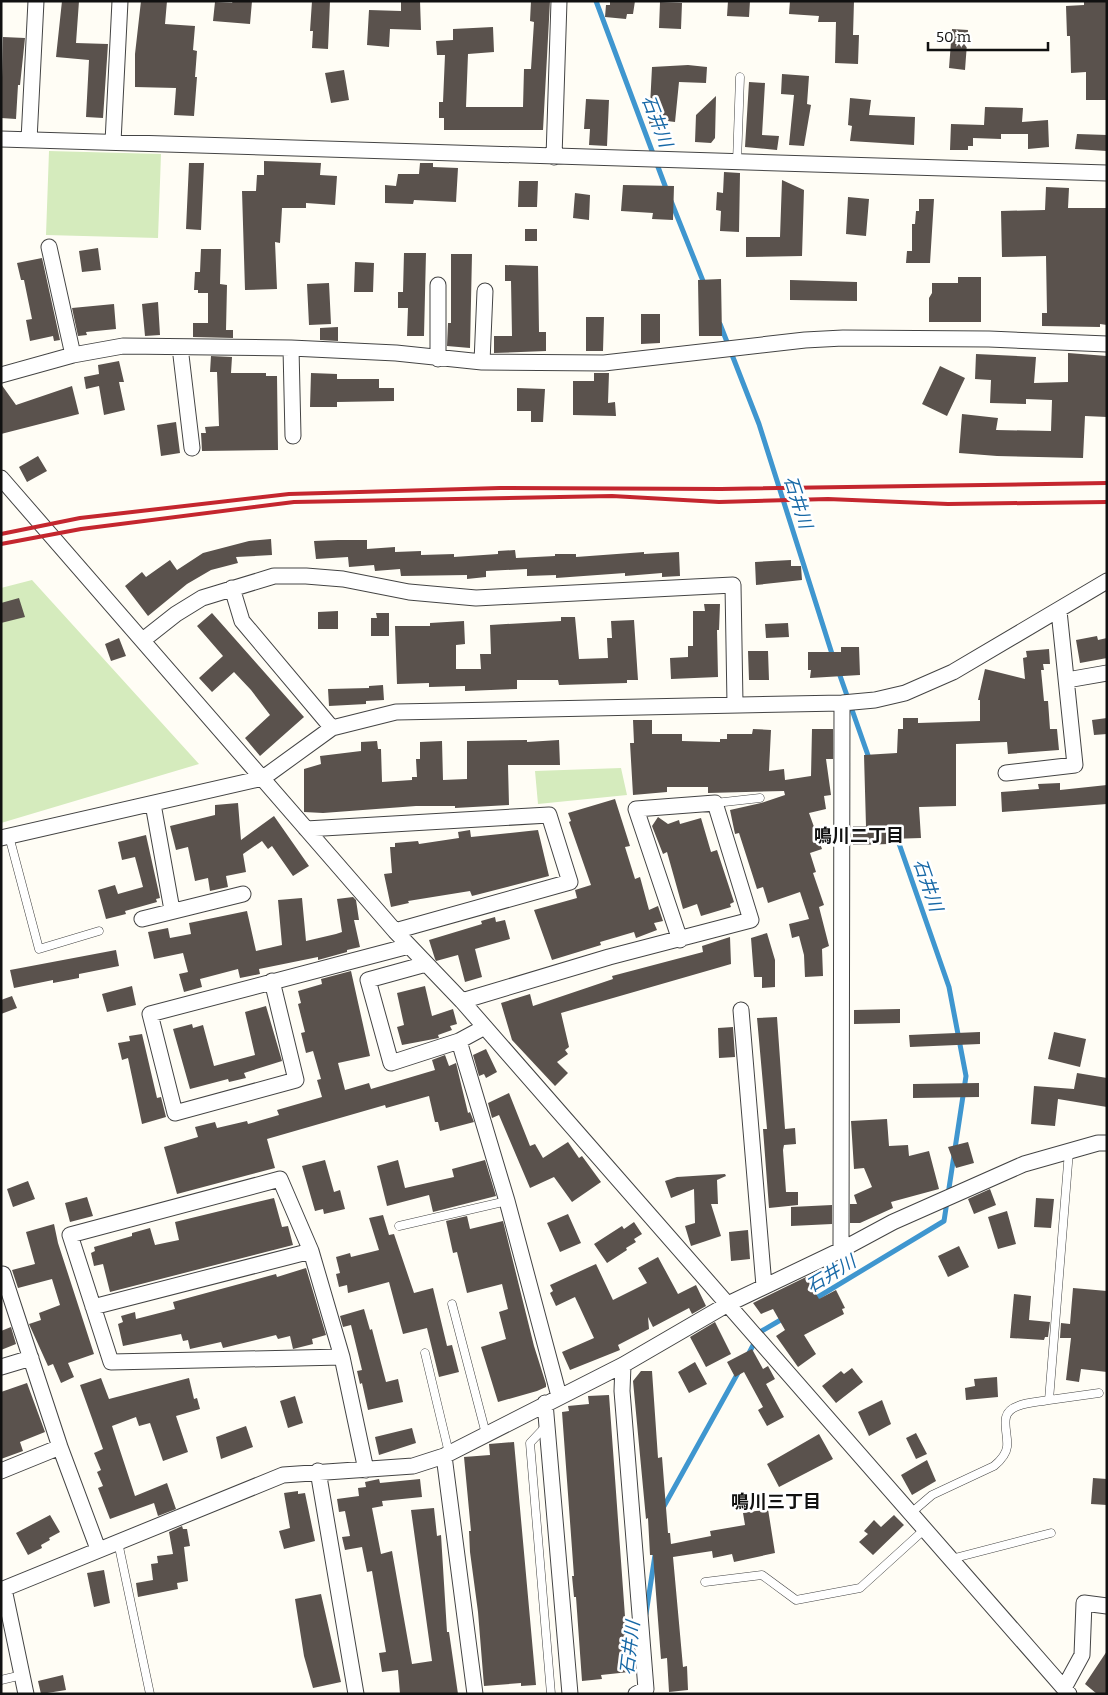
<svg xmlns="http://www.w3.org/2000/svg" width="1108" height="1695" viewBox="0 0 1108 1695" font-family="Bitter,'Noto Sans JP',serif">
<rect width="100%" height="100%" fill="#fffdf5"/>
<!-- green -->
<path fill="#d5ebbd" d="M49,151L161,154L158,238L46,235Z
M32,580L199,764L1,823V588Z
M621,768L627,795L538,804L535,771Z"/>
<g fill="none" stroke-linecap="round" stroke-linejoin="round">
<!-- stream -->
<path stroke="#3f96cf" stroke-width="5" d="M596,1L667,191
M671,201L705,286
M720,324L759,424L833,657
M838,670L870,761
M813,1300L944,1221L966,1076L949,987L895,832
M748,1355L760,1332L784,1318
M663,1508L739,1371
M646,1614L655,1555"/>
</g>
<!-- building -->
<path fill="#5a524d" d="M62,1H79L76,43L108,44L103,118L86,117L89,60L56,57Z
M141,1H167L165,24L195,26L193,50L197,51L195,77H197L194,116L174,115L176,88L135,87V54Z
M233,1H252L250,24L213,21L215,2L232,3Z
M312,1H330L328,49L312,48L313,31H310Z
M401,1H420L421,30L390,29L389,47L367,45L369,10L401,11Z
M531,1H550L543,130H444V118H439V102H443L445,55H437L436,41L453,40V29L493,27L494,52L468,54L466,107H523L524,69H531L534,22L530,21Z
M610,1H635L633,14H627L626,19L605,17L606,5H610Z
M728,1H750L749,17L727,16Z
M790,1H854L853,35H859L858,64L835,63L836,22H818L819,16L789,14Z
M1084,1H1107V100H1086V72L1071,73L1070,36H1067L1066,6L1084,5Z
M660,2L682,3L681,29L659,28Z
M952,29L968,30L965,70L949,68Z
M3,37L25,38L20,85H18L16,119L1,118Z
M688,65L707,67L706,83L679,82L675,122L667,121L666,127L649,126L652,67Z
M344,70L349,100L331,103L325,73Z
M782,74L809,76L807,104L811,105L804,146L789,145L794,95L781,94Z
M749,82L765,83L762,135L779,136L777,150L745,147Z
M716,96L715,138L711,143L695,142L696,115Z
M850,98L871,100L869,115L915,117L914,145L850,141L852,126L848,125Z
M586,99L609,100L607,146L589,145L590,129H584Z
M985,107L1023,108L1022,122L1048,120L1049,147L1028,149V134H1001V139L973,138V146H968V150H950L951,124L984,125Z
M1077,134L1107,135V151L1075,149Z
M264,161L321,163L320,175L337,176L335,205L306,203V208H282L280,243L275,242L277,289L245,290L242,191H256L257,175H264Z
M189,163H204L201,230L186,229Z
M420,163H433V167L458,168L456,202L414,200L413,204L385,203V185L396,186L398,174H419Z
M724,172L740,173L739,232L720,231L721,211L716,210L717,192L723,193Z
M782,180L804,190L802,256L746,257V237H780Z
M519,181H538L537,207H518Z
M623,185L674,186L673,220L652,219L653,213L621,211Z
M1046,187L1069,188L1068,208H1107V325L1100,324V327L1042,326V313H1047L1046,256L1002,257L1001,211L1045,210Z
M575,193L590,195L589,220L573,218Z
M848,197L869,199L866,236L846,234Z
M919,199H934L930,263H906L907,251H912V224H915L916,211H919Z
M525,229H537V241H525Z
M98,248L101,270L82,272L79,251Z
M201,249H221L220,284L227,285L226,330H233V338L193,337V323H208V293H198V290H194L195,272H200Z
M404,253H426L424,336H407L408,308H398V292H403Z
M451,254H472L470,348L447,346L448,323H451Z
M42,258L60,340L54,341L53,336L30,341L26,320L32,319L24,280H21L17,263Z
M355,262L374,263L373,292H354Z
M505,265L538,266L539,332H546V351L494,353V336H512L511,281H505Z
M958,277H981V322H929V298L932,293V283H958Z
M721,279L722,336H699L698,280Z
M790,280L857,282V301L790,300Z
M329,283L331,324L309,325L307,284Z
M158,302L160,335L145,336L142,304Z
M114,304L116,329L86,332L87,335L78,336L72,308Z
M641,314H660V343L641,344Z
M586,317H604L603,351H586Z
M338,327V341L320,340V328Z
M1068,353L1107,356V417L1085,416L1083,458L997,456L959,453L962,414L998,418L996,430L1051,431L1052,400L1026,399V404L990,403L991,380L975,379L976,354L1036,357L1034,383L1068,382Z
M211,356L232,357L231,373H266V376H277L278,450L202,451L201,433H206L205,427L219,426L217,372H210Z
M119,361L124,382H119L125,410L104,415L99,386L86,389L84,377L99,374L98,365Z
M940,366L965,378L947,416L922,404Z
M311,373L337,374V379H379V388H394V401L337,402V407H310Z
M594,373H609L608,403L615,402L616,416L573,415V381H594Z
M1,384L16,405L72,386L79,414L1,434Z
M517,388L545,389L543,422H531V411H517Z
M176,422L180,453L161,456L157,425Z
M38,456L47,471L27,482L19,467Z
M271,539L272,555L236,557L238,563L211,570L187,584L148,616L125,586L142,572L146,577L170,560L177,570L203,553L249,541Z
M338,540H367V549L395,547V552L421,551V555L454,554V557L498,554V551L515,550L516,558L555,556V554H576V557L644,552V554L679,552L680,576L662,577V573L625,576V573L556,578V575L527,576V569L486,571V577L467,579V575L401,576L400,569L375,571L374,565L349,567L348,557L316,559L314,541Z
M791,560V566H801L802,580L756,585L755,562Z
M19,598L25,617L1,623V603Z
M704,604H720L719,630H717L718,677L671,679L670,658L688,657V646H693V611H705Z
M338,611V629H318V612Z
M212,613L304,717L260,756L245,738L270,715L251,690L234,672L212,692L199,678L223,656L197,626Z
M376,613H389V636H371V618H377Z
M561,617H575L579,659L608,658L607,638H612L611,621L634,620L638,680H627V683L559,685L558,680H517V689L465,691V686L429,687V683L397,684L395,626H430V623L464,621L465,644L456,645V669H481L480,654H491L490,625L561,621Z
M788,623L789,637L766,638L765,624Z
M1097,636L1098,640L1107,638V658L1080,663L1076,640Z
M119,638L126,656L111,661L105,644Z
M841,647H859L860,675L810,678L811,670H808V652H841Z
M1049,649L1050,664H1043L1044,670H1041L1044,701H1048L1050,729H1057L1059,750L1008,754L1007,742L956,744V806L919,807L921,838L890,839V844L853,845V826H866L864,755L897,753L898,729H903V718H918V723L980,721V700H978L985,669L1025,679L1023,658L1027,657L1026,651Z
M748,651H768L769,680H749Z
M383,685L384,700L366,701V704L329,706L328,689L369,688V686Z
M1107,718V734L1094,735L1092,720Z
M633,720H652V734H682V741L720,742V739H727V734H752L753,729L771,730L769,771L784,769L785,780L811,776L812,729H833V759H826L831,795L824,796L826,809L809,813L822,849L810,853L816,872L813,873L824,905L819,907L829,946L822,949L823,976L805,977L804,955L799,936L792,938L789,924L809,919L800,892L768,903L763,887L757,889L739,833L735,834L730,810L761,803L785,795L784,791L708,793V787H667V792L633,795L630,743H634Z
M527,740V742L559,740L560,765H508L509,805L455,808V806H416L323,813L304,812V769L321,764L320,756L361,751V742L377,741L378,749H381L382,782L412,780V777H417L416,759H420V742L442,741L443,780L467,779V741Z
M1060,783V790L1107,785V804L1002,812L1001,792L1039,789L1038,784Z
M615,799L630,846L625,847L635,879L640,877L649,910L658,906L663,921L654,923L657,930L636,938L634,932L600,942L601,945L552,960L534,910L577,898L575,890L591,885L569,822L571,821L568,813Z
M238,803L241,840L274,816L309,866L293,876L272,846L268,849L262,841L243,854L246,872L226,876L228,887L210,891L208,878L195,881L188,847L176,850L170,826L215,815V805Z
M658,817L668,824L679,820L680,824L701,818L711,852L717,850L734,902L730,904L731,907L701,916L697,904L683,909L667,852L663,854L652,826Z
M470,830L471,837L538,830L549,876L472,896L470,891L408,901L409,903L391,907L384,874L392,873L390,847H395V843L418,841L419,844L459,838L458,832Z
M146,835L160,898L156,899L157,902L125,911L126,914L106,919L98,890L115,885L118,894L143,887L135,857L122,860L118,842Z
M353,897L356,900L359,920H354L360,947L347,950V952L318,960V957L259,969L260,974L240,978L238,969L200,979L202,987L184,992L179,974L188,972L183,953L154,959L148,932L168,928L170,938L191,934L189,923L247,911L256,951L282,945L278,900L302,898L306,941L336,934L342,932L337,899Z
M495,917L496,922L505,920L510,939L475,949L482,977L465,982L458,955L436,961L435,959L429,940L482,924L481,921Z
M767,933L775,960V987L762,988V977H754L751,938Z
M730,937L731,964L561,1013L569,1047L565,1050L568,1054L557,1062L568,1073L555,1086L512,1040L501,1003L530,994L533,1006L613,979L612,976L703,952L702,946Z
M116,950L119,966L79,974V978L53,983V980L14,988L10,970Z
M351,971L370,1056L338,1063L345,1090L369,1083L371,1089L435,1070L432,1060L445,1055L449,1066L456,1063L468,1113L470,1112L474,1122L440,1131L438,1122H435L429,1096L386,1108L385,1105L267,1139L275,1168L177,1194L164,1147L198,1137L195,1127L215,1122L217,1128L247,1121L248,1124L279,1115L277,1110L322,1097L317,1080L321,1079L313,1051L306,1053L301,1033L305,1032L298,1004L301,1003L298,991L322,984L321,979Z
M132,986L136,1005L107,1012L102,994Z
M425,986L432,1016L453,1009L457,1024L450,1026L452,1030L438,1035L439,1038L402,1045L397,1027L404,1025L397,993Z
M12,996L17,1008L1,1014V1000Z
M266,1006L282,1061L244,1073L246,1078L229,1082L228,1079L190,1089L173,1029L192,1024L193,1028L203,1025L214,1066L255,1055L245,1012Z
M900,1009V1023L854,1024V1010Z
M777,1017L785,1129L795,1128L796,1144L784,1145L783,1150L786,1192H798V1205L769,1208L763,1129H767L757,1018Z
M733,1027L735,1057L719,1058L718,1028Z
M980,1032V1044L910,1047L909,1035Z
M1054,1032L1086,1039L1080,1067L1048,1059Z
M142,1034L157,1098L161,1097L166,1117L142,1124L128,1058L122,1060L118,1043L130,1041L129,1036Z
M486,1049L497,1072L486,1078L484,1074L479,1076L473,1055Z
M1077,1073L1107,1078V1107L1058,1099L1055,1126L1031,1124L1034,1086L1074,1089Z
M979,1083V1097L913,1098V1084Z
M509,1093L530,1146L535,1144L543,1158L568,1142L579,1158L582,1156L601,1182L572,1202L554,1177L530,1188L499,1115L492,1118L488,1103Z
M887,1119L889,1146L908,1145L909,1156L929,1151L939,1189L891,1202L893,1208L860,1223H850V1204H857L854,1195L872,1187L864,1168L854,1169L851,1121Z
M968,1142L974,1163L956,1168L948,1147Z
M325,1160L334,1192L340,1190L345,1209L324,1214L323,1209L315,1211L302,1166Z
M398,1160L405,1188L454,1177L452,1169L485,1160L496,1196L433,1212L429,1195L387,1206L377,1166Z
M725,1174L726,1176L717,1180L718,1204H711L721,1236L691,1246L685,1226L695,1223L694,1189L671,1198L665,1181L677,1177Z
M28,1181L35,1199L13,1207L7,1189Z
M990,1189L996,1205L974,1214L968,1199Z
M87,1197L93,1216L70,1222L65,1203Z
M274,1198L282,1227L288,1226L293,1245L110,1292L103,1264L94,1266L91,1253L95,1251L94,1247L132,1236V1233L150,1228L155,1245L179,1240L175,1222Z
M1036,1198L1054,1199L1051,1228L1034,1227Z
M832,1205V1224L791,1226V1207Z
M1007,1211L1016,1244L998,1249L988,1217Z
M568,1214L581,1243L560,1252L547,1223Z
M383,1215L389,1235L394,1234L414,1293L433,1288L447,1346L452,1345L459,1372L439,1377L427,1328L403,1334L389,1282L348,1293L347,1285L339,1287L336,1274L340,1273L336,1257L350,1253L351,1257L379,1250L369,1218Z
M467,1216L470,1229L503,1221L534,1346L546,1384V1387L537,1391L498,1402L481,1347L506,1339L499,1312L508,1309L502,1284L467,1293L457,1252L453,1253L446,1221Z
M634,1222L642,1234L634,1239L636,1242L626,1248L627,1250L607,1263L594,1244L622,1226L624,1229Z
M54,1224L58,1243L94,1354L68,1363L74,1377L61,1383L53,1364L48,1366L29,1324L41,1320L39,1313L60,1305L52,1279L18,1288L12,1270L35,1264L26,1232Z
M748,1230L750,1259L731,1261L729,1232Z
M959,1246L969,1267L948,1277L938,1256Z
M658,1257L678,1294L696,1285L706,1306L692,1314L689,1308L653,1327L648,1317L649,1329L618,1345L620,1350L570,1370L562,1352L594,1338L575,1297L556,1306L550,1293L553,1291L550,1285L596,1264L613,1300L647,1283L638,1268Z
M306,1268L326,1335L312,1339L313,1344L293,1349L290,1336L278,1339L276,1335L223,1348L221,1342L190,1349L188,1340L183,1341L181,1334L123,1346L118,1324L123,1322L121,1316L135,1312L136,1319L175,1309L173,1302L276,1274L277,1277Z
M806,1277L819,1299L836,1290L845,1308L842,1309L844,1314L804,1335L816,1354L798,1367L776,1336L785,1330L773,1309L761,1314L753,1303Z
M1073,1288L1107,1291V1372L1081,1369L1079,1382L1066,1380L1071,1338H1060L1061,1323L1070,1324Z
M1014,1294L1031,1296L1029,1320L1050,1322L1048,1337H1045L1044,1340L1010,1338Z
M364,1309L370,1330L372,1329L386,1382L398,1379L403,1402L368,1410L362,1383L360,1384L357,1371L362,1370L351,1325L343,1327L340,1316Z
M715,1322L731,1354L706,1367L690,1337Z
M11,1327L16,1344L1,1350V1331Z
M752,1349L763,1369L768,1366L775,1379L766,1384L784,1417L767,1426L758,1410L763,1407L744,1372L735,1377L727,1362Z
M695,1362L707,1384L689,1393L678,1372Z
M852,1368L863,1382L836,1403L822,1386L841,1371L844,1374Z
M641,1371H652L658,1458L662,1457L668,1533H670L671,1544L711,1536L710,1531L745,1525L743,1513L768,1509L775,1553L734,1562L732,1554L713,1558L712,1551L673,1557L683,1667L687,1666L688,1690L669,1692L667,1658L661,1659L653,1555H650L648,1518L646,1519L633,1381Z
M997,1377L998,1397L966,1400L965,1388L975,1386L974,1379Z
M101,1378L109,1399L189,1378L194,1399L197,1398L200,1409L176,1416L188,1452L163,1461L150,1423L139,1426L136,1417L112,1426L135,1496L167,1483L176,1509L158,1516L154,1503L110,1519L98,1488L103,1486L97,1472L101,1470L94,1453L103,1449L80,1385Z
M27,1383L45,1432L20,1442L23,1451L1,1459V1392Z
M609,1395L629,1672L601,1675L602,1679L582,1681L576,1597H574L572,1576H574L562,1412L569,1411L568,1406L589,1404L588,1396Z
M295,1396L303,1423L288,1428L280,1401Z
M882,1400L891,1424L869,1436L858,1412Z
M246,1426L253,1447L221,1459L216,1437Z
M412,1428L416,1443L379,1455L375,1437Z
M916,1433L927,1454L916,1459L906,1438Z
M819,1434L833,1459L779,1487L767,1464Z
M514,1442L536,1685L521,1686V1683L484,1686L478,1612L470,1552L469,1531H471L464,1457L490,1455L489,1444Z
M927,1460L936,1481L912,1495L901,1475Z
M1093,1478L1107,1479V1505L1091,1504Z
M379,1479L380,1483L420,1479L422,1497L382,1501L383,1506L372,1508L381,1554L392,1551L412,1664L432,1661L411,1510L434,1508L437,1536L441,1535L447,1632H449L458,1694H400L398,1670L382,1672L379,1653L386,1652L372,1571L367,1572L362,1547L345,1550L342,1537L350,1536L345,1511L339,1512L337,1499L359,1496L358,1488L366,1487L365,1482Z
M298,1491V1494L305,1493L315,1541L284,1549L279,1531L290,1528L284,1493Z
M50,1515L60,1532L49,1538L50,1540L41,1545L42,1548L28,1555L16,1533Z
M894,1515L904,1525L873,1555L859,1542L868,1534L864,1531L874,1520L881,1527Z
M182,1526L183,1529H187L190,1546L184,1547L188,1581L177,1583L178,1589L138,1597L136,1583L153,1580L151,1564L158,1563L157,1556L173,1554L169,1532Z
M104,1570L110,1603L94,1607L87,1573Z
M321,1594L341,1682L313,1688L304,1656L295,1599Z
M1107,1651V1694H1097L1085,1684Z
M63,1675L66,1690L41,1694L38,1681Z"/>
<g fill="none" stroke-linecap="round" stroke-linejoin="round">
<defs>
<path id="lane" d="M737,162L740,77
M715,803L760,798
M9,836L39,949L99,931
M1069,1151L1049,1400L1099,1393
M399,1226L507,1201
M452,1304L486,1434
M425,1353L449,1453
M546,1426L530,1443L551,1694
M911,1513L932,1495L994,1466C1000,1461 1006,1455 1007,1447C1009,1432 997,1413 1018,1406C1028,1402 1039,1402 1049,1400
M118,1542L150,1694
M951,1559L1051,1533
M705,1582L762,1575L796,1600L860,1588L925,1529
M1,1680L22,1675"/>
<path id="street" d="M1,139L1107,173
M29,140L36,1
M113,142L120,1
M554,157L559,1
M49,247L73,355
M180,347L192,448
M291,348L293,436
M438,359V285
M482,362L485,291
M1,375L73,355L123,346L291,348L396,353L482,362L604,363L805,340L843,338L989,339L1107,344
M1,478L395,931L462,1001L1069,1694
M232,588L242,621L332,728
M143,640L176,614L202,598L274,576H306L343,579L409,592L476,598L733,585L735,704
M1067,680L1107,673
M1006,773L1075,765L1059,611
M153,804L172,910
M306,829L549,815L570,882L395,931
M1,838L263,778L332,728L396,712L842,703L875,700L905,693L953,672L1107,581
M142,919L243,894
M426,964L368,980L391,1063L459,1041L483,1028
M272,981L296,1080L175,1113L150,1014L409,946
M462,1001L609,957L751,920L715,803L636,809L680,940
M741,1010L764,1286
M459,1041L507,1201L559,1396
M841,1250L842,703
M1,1275L3,1274L60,1447L98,1549
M93,1307L311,1251
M342,1357L311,1251L280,1179L70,1235L111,1362L342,1357L366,1470
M623,1365L622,1391L646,1689L636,1694
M1,1367L31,1358
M545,1403L570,1694
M444,1456L475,1694
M1,1471L60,1447
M318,1471L356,1694
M4,1589L26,1694
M1,1590L283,1475L413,1466L444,1456L623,1365L728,1304L841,1250L893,1222L1024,1164L1098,1143H1107
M1064,1688L1082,1655L1084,1603L1107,1606"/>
</defs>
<!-- lane casing -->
<use href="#lane" stroke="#444" stroke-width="9"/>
<!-- street casing -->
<use href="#street" stroke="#444" stroke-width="17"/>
<!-- lane -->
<use href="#lane" stroke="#fff" stroke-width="8"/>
<!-- street -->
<use href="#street" stroke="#fff" stroke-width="15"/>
<!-- rail -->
<path stroke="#c4262e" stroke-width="4" d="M1,534L80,518L289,494L500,488L721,489L1107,483
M1,544L81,529L294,502L612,496L719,502L828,499L948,504L1107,502"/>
</g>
<g text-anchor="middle" stroke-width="5" stroke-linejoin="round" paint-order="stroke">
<!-- water labels -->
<g font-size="18" font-style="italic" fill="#1768a6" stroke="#fff">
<text transform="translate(657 121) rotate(69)" y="6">石井川</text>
<text transform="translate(798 502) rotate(72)" y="6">石井川</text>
<text transform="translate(928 885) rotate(71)" y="6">石井川</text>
<text transform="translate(831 1274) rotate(-31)" y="6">石井川</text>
<text transform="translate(630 1648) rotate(-83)" y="6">石井川</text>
</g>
<!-- neighbourhood labels -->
<g font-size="18" font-weight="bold" fill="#111" stroke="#fff">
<text x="859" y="842">鳴川二丁目</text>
<text x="776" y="1508">鳴川三丁目</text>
</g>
</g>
<!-- border -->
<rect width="1108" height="1695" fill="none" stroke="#111111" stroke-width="5"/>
<!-- scale -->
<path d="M928 42v8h120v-8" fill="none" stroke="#111111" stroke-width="2.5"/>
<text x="936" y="42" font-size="15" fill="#111111" stroke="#ffffff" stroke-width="4" paint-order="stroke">50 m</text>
</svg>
